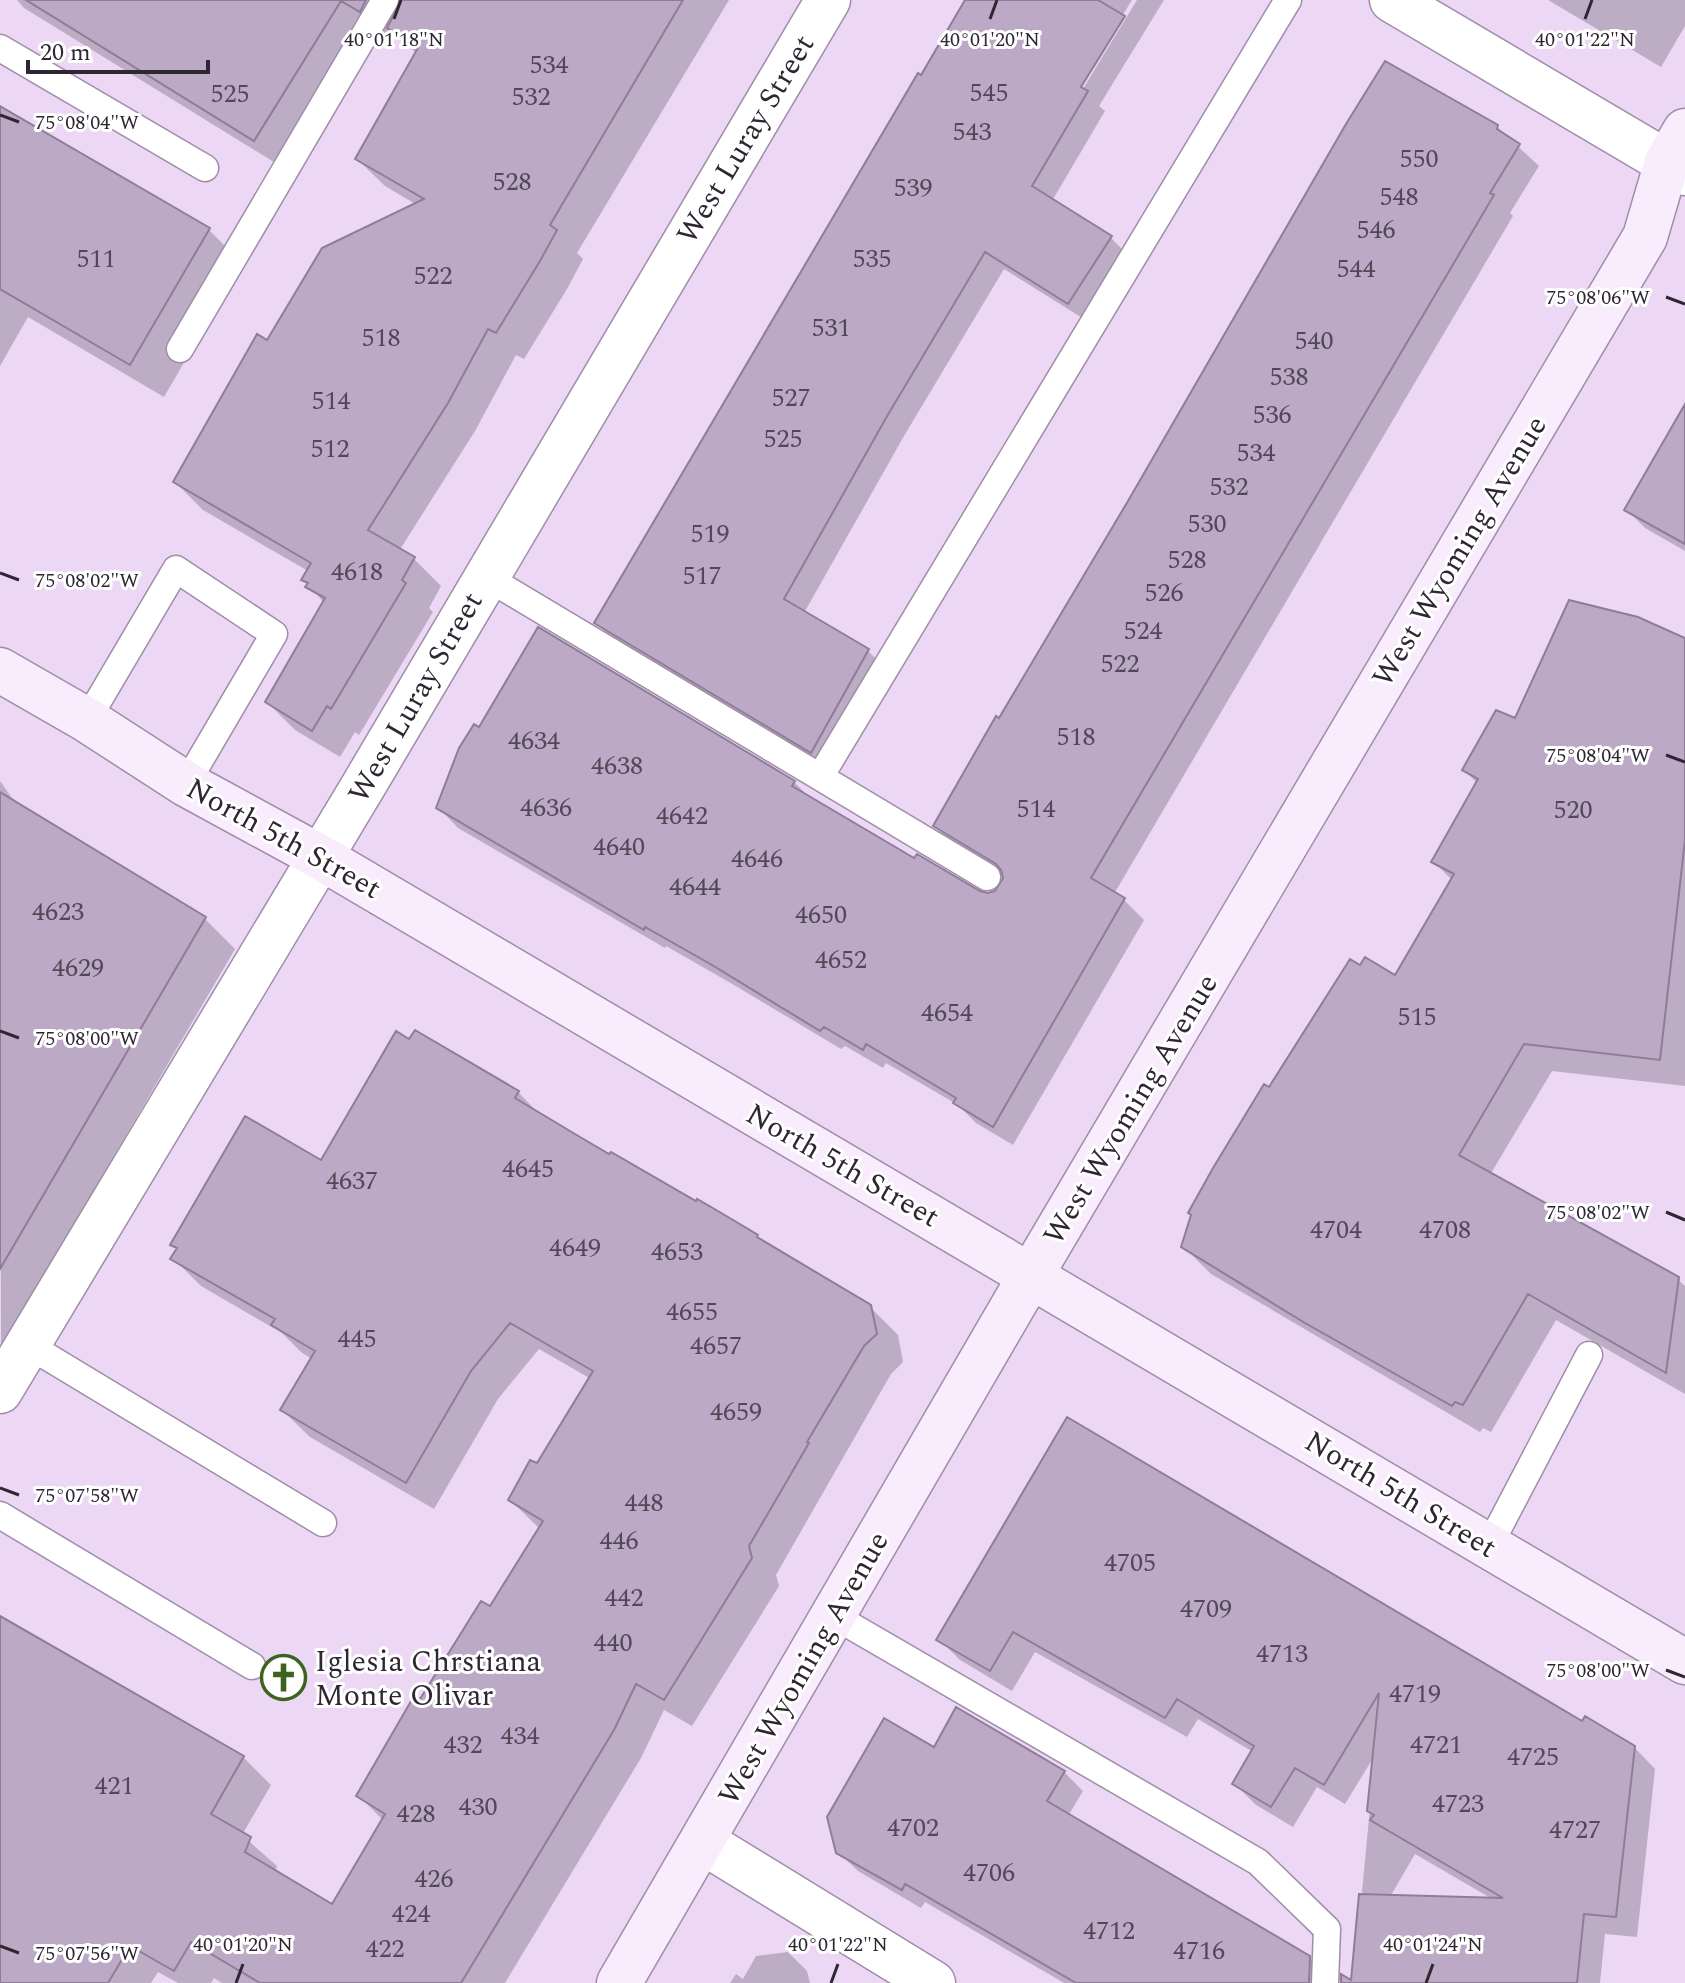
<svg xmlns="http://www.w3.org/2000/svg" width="1685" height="1983" viewBox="0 0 1685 1983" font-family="Spectral,serif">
<rect width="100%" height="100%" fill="#ecd8f5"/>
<!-- shadow -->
<path fill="#0003" fill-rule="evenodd" d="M17,0H729L577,253L583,259L567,289L524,359L516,355L475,431L399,551L414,559L441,586L429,608L433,612L359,735L355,732L340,757L295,730L267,702L325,604L304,579L308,571L203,510L175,482L268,343L417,205L385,186L357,159L417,54L393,30L388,38L371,28L282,167L24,8Z
M967,0H1132L1074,95L1078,97L1137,0H1164L1099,106L1105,111L1052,201L1110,237L1129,256L1087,321L1004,269L904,436L804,613L868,651L886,669L830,770L615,641L596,623Z
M1548,0H1685V26L1661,67Z
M0,108L209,230L242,263L164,397L28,317L0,366Z
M1497,127L1539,166L1510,213L1513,216L1114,894L1124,900L1144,920L1013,1145L976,1123L958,1105L886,1063L883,1068L845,1046L841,1049L734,985L666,946L665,948L458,828L438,807L794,782L812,800L915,861L979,893L988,895L997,892L1004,875L955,846L935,826L1000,720Z
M1685,408V551L1645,528L1626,509Z
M1685,640V1086L1552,1071L1490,1175L1677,1279L1685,1286V1394L1556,1320L1491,1432L1483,1428L1480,1432L1211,1274L1183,1246L1270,1090L1361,967L1396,977L1452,880L1433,861L1477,783L1464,770L1516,720Z
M0,781L16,804L205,919L235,949L1,1349Z
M518,1092L542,1117L757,1236L766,1245L869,1306L898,1335L903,1362L891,1374L776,1575L779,1586L692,1726L664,1710L641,1758L505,1983H222L214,1978L211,1983H178L158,1972L151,1983H0V1618L243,1757L271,1785L242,1835L277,1866L275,1872L333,1906L383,1820L359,1796L421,1702L490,1609L540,1529L510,1500L537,1466L591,1379L539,1349L498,1399L434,1509L310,1437L282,1410L312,1359L301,1352L282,1333L201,1286L173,1258L178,1249L173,1244L322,1162Z
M1067,1420L1582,1724L1634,1747L1655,1769L1637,1937L1605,1934L1600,1983H1369L1379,1910L1362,1892L1375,1755L1345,1804L1317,1787L1293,1827L1256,1805L1235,1784L1253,1752L1198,1719L1187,1737L1035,1652L1012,1691L960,1660L939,1639ZM1415,1854L1494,1900L1390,1897Z
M935,1750L1064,1772L1083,1791L1068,1816L1309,1957L1328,1977V1983H1064L925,1902L921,1908L858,1871L838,1852Z
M788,1952L807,1971L810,1983H730L736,1974L743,1979L756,1956Z"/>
<!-- building -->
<path fill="#bca9c6" stroke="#8f7d98" stroke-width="2" d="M26,0H366L360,12L341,1L254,141Z
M401,0H683L550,225L557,230L540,261L496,333L488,329L448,403L368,530L415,557L402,580L406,583L331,709L327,706L312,731L265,702L325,598L305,587L308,583L301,580L311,563L173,482L257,334L267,340L322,248L424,199L355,159L419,46L387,28Z
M965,0H1098L1125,16L1081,87L1088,91L1032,186L1112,236L1068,304L985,252L886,418L784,599L869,649L811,753L594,623L918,73L921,75Z
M1385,61L1498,125L1497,129L1520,144L1490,193L1494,195L1091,878L1125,898L993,1127L953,1103L956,1098L866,1044L863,1050L824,1027L820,1031L712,965L645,927L644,930L436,808L459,748L474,724L479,727L538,627L795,781L792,786L914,858L917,854L980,891L988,893L995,891L1003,878L1001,870L996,864L933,826L996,716L999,718L1128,501L1346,124Z
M0,106L210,228L130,365L0,289Z
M1685,404V544L1624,510Z
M1569,600L1638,617L1685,638V840L1660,1060L1524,1044L1459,1155L1679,1277L1666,1373L1528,1294L1463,1405L1455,1402L1452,1406L1305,1323L1181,1247L1191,1215L1188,1213L1213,1168L1264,1084L1269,1087L1350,959L1360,965L1365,957L1395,975L1454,874L1431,862L1478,779L1462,770L1496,710L1515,718Z
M0,792L206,917L0,1269Z
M415,1030L519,1091L515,1098L575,1134L609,1154L611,1152L696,1201L697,1199L723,1214L758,1235L757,1237L871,1305L877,1334L864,1346L807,1442L809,1443L749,1546L752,1558L664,1700L636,1684L614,1730L461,1983H260L191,1942L174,1971L130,1946L108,1983H0V1616L244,1756L211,1814L251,1837L245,1852L332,1904L385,1814L356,1796L414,1696L420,1699L481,1601L490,1606L543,1521L508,1500L530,1460L537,1463L593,1371L510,1323L471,1371L406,1483L280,1410L315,1351L271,1325L275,1319L170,1259L177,1248L170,1245L245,1116L321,1160L396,1031L409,1039Z
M1067,1417L1582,1721L1585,1716L1635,1746L1616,1917L1584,1914L1577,1983H1341V1974L1351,1980L1359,1894L1503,1898L1370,1820L1374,1815L1367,1811L1379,1693L1324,1785L1295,1768L1271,1807L1232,1784L1254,1746L1177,1699L1165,1718L1013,1632L990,1671L936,1640Z
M956,1707L1065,1771L1047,1801L1310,1956L1309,1983H1076L905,1884L902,1890L836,1853L827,1817L884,1718L934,1747Z"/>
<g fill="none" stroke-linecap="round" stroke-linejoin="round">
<defs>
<path id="lane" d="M0,48L205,168
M180,349L385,0
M486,577L987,877
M87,720L176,569L274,634L186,784
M820,777L1288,0
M28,1345L323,1523
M0,1515L252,1666
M1489,1546L1589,1355
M834,1616L1258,1862L1327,1929L1325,1983"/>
<path id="street" d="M1392,0L1685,173
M0,1391L365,783L828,0
M703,1842L933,1983"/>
<path id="secondary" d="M0,670L87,720L186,784L320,857L1685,1662
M619,1983L1031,1275L1645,237L1667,162L1685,131"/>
</defs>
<!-- lane casing -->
<use href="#lane" stroke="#9f8da8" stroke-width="29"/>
<!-- street casing -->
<use href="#street" stroke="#9f8da8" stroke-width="47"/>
<!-- secondary casing -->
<use href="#secondary" stroke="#9f8da8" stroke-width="47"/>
<!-- lane -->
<use href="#lane" stroke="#fff" stroke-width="26"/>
<!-- street -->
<use href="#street" stroke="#fff" stroke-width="44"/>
<!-- secondary -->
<use href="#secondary" stroke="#f8ecfd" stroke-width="44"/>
</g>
<!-- ticks -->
<path fill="none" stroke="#2e2732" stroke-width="3" d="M394,19L401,0M990,19L997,0M1585,19L1592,0M0,115L19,122M1666,297L1685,304M0,573L19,580M1666,755L1685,762M0,1031L19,1038M1666,1212L1685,1220M0,1488L19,1495M1666,1670L1685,1677M0,1946L19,1953M236,1983L243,1964M831,1983L838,1964M1426,1983L1433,1964"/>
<!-- icons -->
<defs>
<symbol id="church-ring" viewBox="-11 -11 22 22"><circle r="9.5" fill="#fff" stroke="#3c6420" stroke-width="1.5"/><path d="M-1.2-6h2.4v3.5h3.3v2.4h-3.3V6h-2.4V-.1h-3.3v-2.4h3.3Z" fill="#3c6420"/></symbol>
</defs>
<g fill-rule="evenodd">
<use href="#church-ring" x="258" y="1652" width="51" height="51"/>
</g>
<g text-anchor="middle" stroke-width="6" stroke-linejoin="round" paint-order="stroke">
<!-- number labels -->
<g font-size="26" fill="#524857">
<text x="549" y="73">534</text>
<text x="989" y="101">545</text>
<text x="230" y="102">525</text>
<text x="531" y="105">532</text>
<text x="972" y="140">543</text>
<text x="1419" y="167">550</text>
<text x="512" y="190">528</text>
<text x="913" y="196">539</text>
<text x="1399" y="205">548</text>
<text x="1376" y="238">546</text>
<text x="96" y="267">511</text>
<text x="872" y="267">535</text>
<text x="1356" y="277">544</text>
<text x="433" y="284">522</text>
<text x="831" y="336">531</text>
<text x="381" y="346">518</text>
<text x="1314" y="349">540</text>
<text x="1289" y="385">538</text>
<text x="791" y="406">527</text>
<text x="331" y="409">514</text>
<text x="1272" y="423">536</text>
<text x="783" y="447">525</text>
<text x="330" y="457">512</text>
<text x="1256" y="461">534</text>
<text x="1229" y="495">532</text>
<text x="1207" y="532">530</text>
<text x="710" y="542">519</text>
<text x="1187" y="568">528</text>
<text x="357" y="580">4618</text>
<text x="702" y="584">517</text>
<text x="1164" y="601">526</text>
<text x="1143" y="639">524</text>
<text x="1120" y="672">522</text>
<text x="1076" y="745">518</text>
<text x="534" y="749">4634</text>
<text x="617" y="774">4638</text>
<text x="546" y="816">4636</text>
<text x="1036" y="817">514</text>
<text x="1573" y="818">520</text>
<text x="682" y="824">4642</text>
<text x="619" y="855">4640</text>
<text x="757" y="867">4646</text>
<text x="695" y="895">4644</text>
<text x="58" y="920">4623</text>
<text x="821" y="923">4650</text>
<text x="841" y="968">4652</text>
<text x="78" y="976">4629</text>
<text x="947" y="1021">4654</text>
<text x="1417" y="1025">515</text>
<text x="528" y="1177">4645</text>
<text x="352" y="1189">4637</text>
<text x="1336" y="1238">4704</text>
<text x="1445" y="1238">4708</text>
<text x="575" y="1256">4649</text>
<text x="677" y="1260">4653</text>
<text x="692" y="1320">4655</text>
<text x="357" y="1347">445</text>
<text x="716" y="1354">4657</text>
<text x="736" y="1420">4659</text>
<text x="644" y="1511">448</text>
<text x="619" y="1549">446</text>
<text x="1130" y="1571">4705</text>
<text x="624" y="1606">442</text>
<text x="1206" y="1617">4709</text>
<text x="613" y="1651">440</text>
<text x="1282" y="1662">4713</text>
<text x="1415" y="1702">4719</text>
<text x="520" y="1744">434</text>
<text x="463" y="1753">432</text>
<text x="1436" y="1753">4721</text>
<text x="1533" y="1765">4725</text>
<text x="114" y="1794">421</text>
<text x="1458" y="1812">4723</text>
<text x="478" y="1815">430</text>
<text x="416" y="1822">428</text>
<text x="913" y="1836">4702</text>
<text x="1575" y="1838">4727</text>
<text x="989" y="1881">4706</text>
<text x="434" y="1887">426</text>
<text x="411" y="1922">424</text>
<text x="1109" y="1939">4712</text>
<text x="385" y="1957">422</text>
<text x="1199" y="1959">4716</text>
</g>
<!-- street labels -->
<g font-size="30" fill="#2e2732" stroke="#fff">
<text transform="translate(745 139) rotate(-59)" y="10">West Luray Street</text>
<text transform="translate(1459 551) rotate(-59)" y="10">West Wyoming Avenue</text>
<text transform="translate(415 697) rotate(-60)" y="10">West Luray Street</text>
<text transform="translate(284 838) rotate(29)" y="10">North 5th Street</text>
<text transform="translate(1130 1109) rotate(-59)" y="10">West Wyoming Avenue</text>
<text transform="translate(843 1165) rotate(30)" y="10">North 5th Street</text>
<text transform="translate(1401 1494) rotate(31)" y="10">North 5th Street</text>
<text transform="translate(803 1668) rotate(-60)" y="10">West Wyoming Avenue</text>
</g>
<!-- poi labels -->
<g font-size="30" fill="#2e2732" stroke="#fff" text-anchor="start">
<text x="315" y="1671">Iglesia Chrstiana<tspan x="315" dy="34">Monte Olivar</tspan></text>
</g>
</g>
<g font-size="20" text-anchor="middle" fill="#2e2732" stroke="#fff" stroke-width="6" stroke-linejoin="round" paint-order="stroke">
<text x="394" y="46">40°01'18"N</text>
<text x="990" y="46">40°01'20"N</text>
<text x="1585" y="46">40°01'22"N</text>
<text x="87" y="129">75°08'04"W</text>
<text x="1598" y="304">75°08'06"W</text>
<text x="87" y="587">75°08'02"W</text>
<text x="1598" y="762">75°08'04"W</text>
<text x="87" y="1045">75°08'00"W</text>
<text x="1598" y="1219">75°08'02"W</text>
<text x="87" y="1502">75°07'58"W</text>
<text x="1598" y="1677">75°08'00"W</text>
<text x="243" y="1951">40°01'20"N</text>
<text x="838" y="1951">40°01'22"N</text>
<text x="1433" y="1951">40°01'24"N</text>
<text x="87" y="1960">75°07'56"W</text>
</g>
<!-- scale -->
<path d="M28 60v12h180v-12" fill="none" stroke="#2e2732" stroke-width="4"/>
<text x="40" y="60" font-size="24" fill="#2e2732" stroke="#ffffff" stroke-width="6" paint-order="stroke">20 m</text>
</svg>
